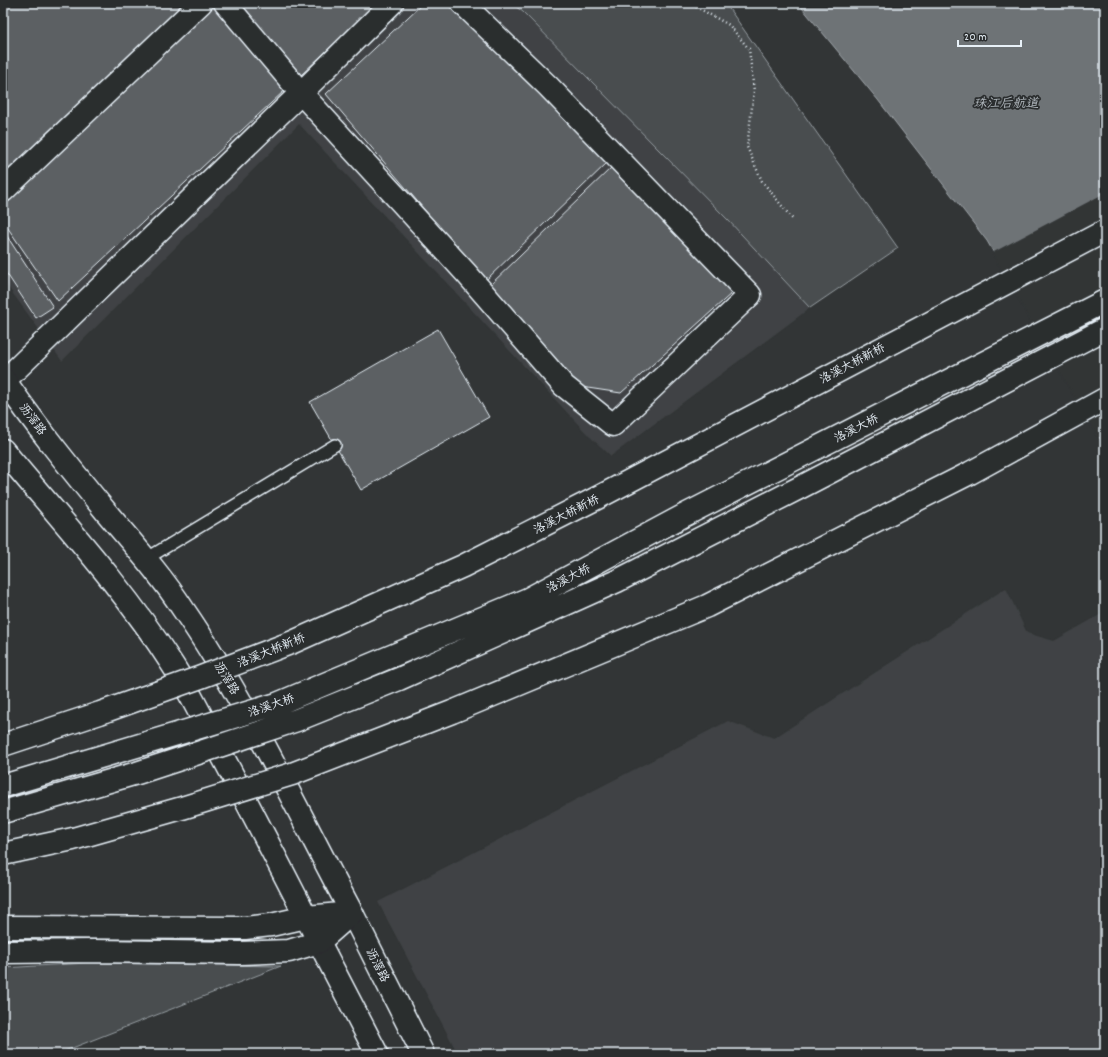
<svg xmlns="http://www.w3.org/2000/svg" width="1108" height="1057" viewBox="0 0 1108 1057" font-family="Dekko,'LXGW WenKai TC',sans-serif">
<rect width="100%" height="100%" fill="#323536"/>
<filter id="ink" filterUnits="userSpaceOnUse"><feTurbulence type="fractalNoise" baseFrequency=".025" numOctaves="2"/><feDisplacementMap in="SourceGraphic" scale="8" xChannelSelector="R" yChannelSelector="G"/><feConvolveMatrix kernelMatrix="1 2 1 2 8 2 1 2 1" color-interpolation-filters="sRGB"/></filter>
<g filter="url(#ink)">
<!-- built -->
<path fill="#3f4244" d="M3,3H511L523,12L728,220L810,308L611,456L589,436L299,124L62,361L3,280Z
M1006,588L1027,633L1054,641L1105,612V1054H458L378,902L728,721L774,738Z"/>
<!-- green -->
<path fill="#494d4f" stroke="#989fa4" d="M511,3H725L898,248L810,308L728,220L523,12Z
M87,963L281,966L57,1054H3V968Z"/>
<!-- water -->
<path fill="#6e7376" stroke="#9fa5aa" d="M798,3H1105V447L987,241L878,100Z"/>
<!-- pier -->
<path fill="#323536" d="M1105,193V434L1098,438L992,253Z"/>
<!-- building -->
<path fill="#5c6063" stroke="#e8f1f8" d="M3,3H187L3,178Z
M235,3H377L300,76Z
M423,3H444L453,5L609,161L485,281L326,94Z
M213,4L284,91L58,301L3,221V207Z
M613,166L733,292L621,393L581,387L488,287Z
M3,230L53,307L36,318L3,268Z
M438,329L489,417L361,490L310,402Z"/>
<g fill="none" stroke-linecap="round" stroke-linejoin="round">
<defs>
<path id="service" d="M146,559L335,445"/>
<path id="minor" d="M225,3L301,93L466,273L564,386L613,425L750,295L548,86L462,3
M3,191L201,3
M5,380L301,93L392,3"/>
<path id="tertiary" d="M352,913L423,1054
M319,942L377,1054"/>
<path id="secondary" d="M3,378C35,425 71,469 107,513C133,544 161,575 183,609C249,705 297,811 352,913
M3,450C61,520 123,587 172,664C189,690 202,718 217,746C252,811 285,876 319,942
M3,927L245,928L271,925L306,917L352,913
M3,952L94,951L240,953L289,951L319,942L352,913"/>
</defs>
<!-- service casing -->
<use href="#service" stroke="#e8f1f8" stroke-width="14"/>
<!-- minor casing -->
<use href="#minor" stroke="#e8f1f8" stroke-width="25"/>
<!-- tertiary casing -->
<use href="#tertiary" stroke="#e8f1f8" stroke-width="25"/>
<!-- secondary casing -->
<use href="#secondary" stroke="#e8f1f8" stroke-width="25"/>
<!-- path -->
<path stroke="#e8f1f8" stroke-width="2.5" stroke-dasharray="1 3" stroke-linecap="butt" d="M689,3L729,25L749,49L754,91L747,147L762,181L794,221"/>
<!-- service -->
<use href="#service" stroke="#2a2d2e" stroke-width="11"/>
<!-- minor -->
<use href="#minor" stroke="#2a2d2e" stroke-width="22"/>
<!-- tertiary -->
<use href="#tertiary" stroke="#2a2d2e" stroke-width="22"/>
<!-- secondary -->
<use href="#secondary" stroke="#2a2d2e" stroke-width="22"/>
<defs>
<path id="trunk-bridge" d="M3,745L100,713L201,677L293,642L463,566L599,497L1105,231
M3,786L277,704L528,599L683,516L1105,301
M3,812L137,773L195,754L297,720L399,679L617,581L803,486L1105,329
M3,854L73,839L182,808L292,774L452,712L707,606L970,473L1105,399"/>
</defs>
<!-- trunk-bridge casing -->
<use href="#trunk-bridge" stroke="#e8f1f8" stroke-width="25" stroke-linecap="butt"/>
<!-- trunk-bridge -->
<use href="#trunk-bridge" stroke="#2a2d2e" stroke-width="22"/>
</g>
</g>
<g text-anchor="middle" stroke-width="3.5" stroke-linejoin="round" paint-order="stroke">
<!-- street labels -->
<g font-size="12" fill="#e8f1f8" stroke="#2a2d2e">
<text transform="translate(852 363) rotate(-28)" y="4">洛溪大桥新桥</text>
<text transform="translate(33 419) rotate(53)" y="4">沥滘路</text>
<text transform="translate(856 428) rotate(-27)" y="4">洛溪大桥</text>
<text transform="translate(566 514) rotate(-27)" y="4">洛溪大桥新桥</text>
<text transform="translate(568 578) rotate(-28)" y="4">洛溪大桥</text>
<text transform="translate(271 650) rotate(-22)" y="4">洛溪大桥新桥</text>
<text transform="translate(227 678) rotate(59)" y="4">沥滘路</text>
<text transform="translate(271 705) rotate(-19)" y="4">洛溪大桥</text>
<text transform="translate(378 965) rotate(63)" y="4">沥滘路</text>
</g>
<!-- water labels -->
<g font-size="13" font-style="italic" fill="#b1b8be" stroke="#2a2d2e">
<text x="1006" y="107">珠江后航道</text>
</g>
</g>
<!-- margin -->
<rect width="1108" height="1057" fill="none" stroke="#2a2d2e" stroke-width="16"/>
<rect x="8" y="8" width="1092" height="1041" fill="none" stroke="#e8f1f8" stroke-width="1.5" filter="url(#ink)"/>
<!-- scale -->
<path d="M958 40v6h63v-6" fill="none" stroke="#e8f1f8" stroke-width="2"/>
<text x="964" y="40" font-size="12" fill="#e8f1f8" stroke="#2a2d2e" stroke-width="3" paint-order="stroke">20 m</text>
</svg>
